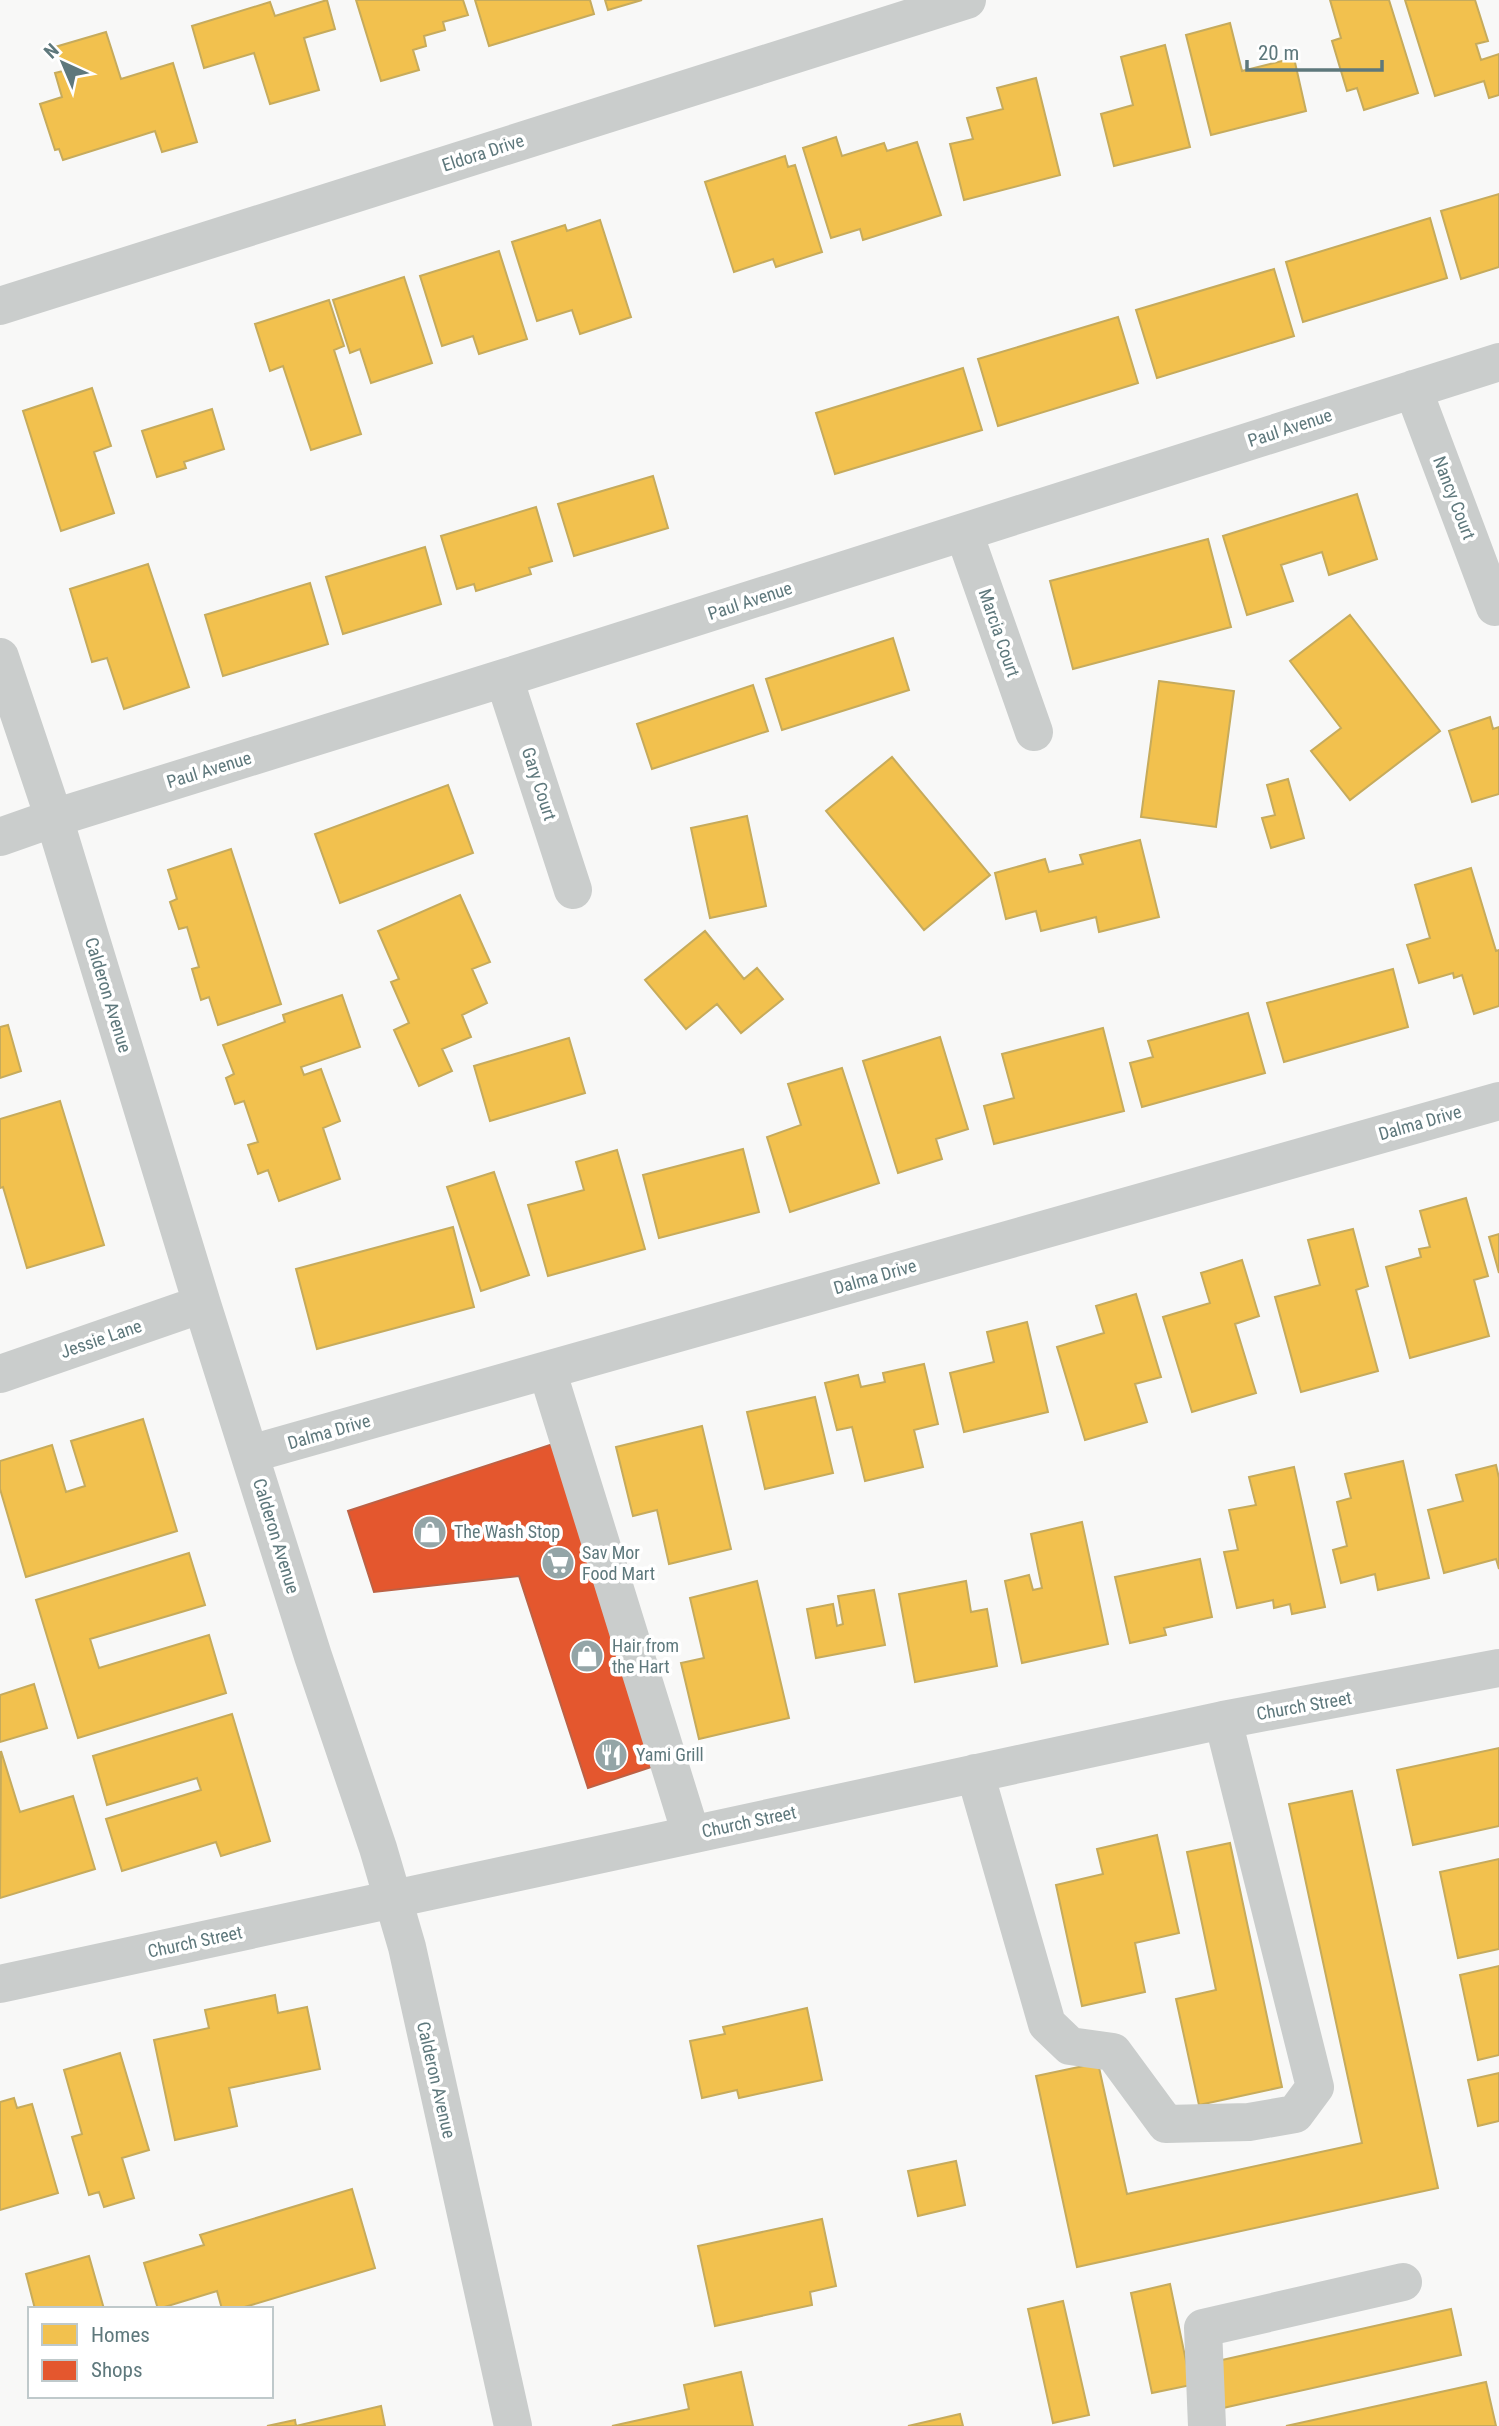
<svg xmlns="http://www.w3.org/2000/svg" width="1499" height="2426" viewBox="0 0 1499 2426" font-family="'Roboto Condensed',sans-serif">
<rect width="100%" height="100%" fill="#f8f8f7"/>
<!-- homes -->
<path fill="#f2c14e" stroke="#c6ab5c" stroke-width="2" d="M327,0L335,29L304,38L319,90L270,104L254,53L204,68L192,26L270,2L275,16Z
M356,0H463L468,15L443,22L445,30L424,36L426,46L413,50L419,70L381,81Z
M475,0H590L594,14L489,46Z
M605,0H642L608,10Z
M1330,0H1389L1418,93L1364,110L1357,88L1347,91L1332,41L1341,38Z
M1405,0H1475L1488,41L1476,44L1481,60L1499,54V95L1489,98L1484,81L1435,96Z
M1230,23L1242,71L1294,58L1306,111L1211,135L1186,35Z
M106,32L121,79L173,63L197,142L162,152L155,131L63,160L59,149L55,150L40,104L62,97L55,73L63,71L55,47Z
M1165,45L1190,147L1114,166L1101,114L1133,105L1121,57Z
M1036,78L1060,175L964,200L950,144L973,139L967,118L1003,109L997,88Z
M836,137L842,156L884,143L887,151L917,142L941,215L863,240L860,229L831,238L803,148Z
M785,156L788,167L795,165L822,252L776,267L773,259L734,272L705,182Z
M1499,194V267L1461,279L1441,211Z
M1430,218L1447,278L1303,322L1286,262Z
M600,220L631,317L580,334L572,310L537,321L512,242L565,225L567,231Z
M499,251L527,339L479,354L473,336L442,346L420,276Z
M1274,269L1294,336L1157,378L1136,310Z
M404,277L432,363L371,383L360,349L350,353L333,300Z
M329,300L344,346L334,350L361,434L311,450L283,366L270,371L255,324Z
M1118,317L1138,383L998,426L978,359Z
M963,368L982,430L835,474L816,413Z
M92,388L111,446L94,452L114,513L61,531L23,411Z
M212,409L224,449L184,462L186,468L157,477L142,431Z
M653,476L668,528L574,556L558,504Z
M1357,494L1377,559L1329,575L1322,552L1281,565L1293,601L1247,615L1223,536Z
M536,507L552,561L529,568L531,574L476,591L474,584L457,589L441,536Z
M1208,539L1231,627L1073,669L1050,581Z
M425,547L441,604L343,634L326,577Z
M148,564L189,687L124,709L107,658L92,662L70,589Z
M310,583L328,644L223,676L205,615Z
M1350,615L1440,731L1350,800L1311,751L1341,728L1290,661Z
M893,638L909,690L782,730L766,679Z
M1159,681L1234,691L1216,827L1141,817Z
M753,685L768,731L652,769L637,724Z
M1490,717L1493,729L1499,727V794L1472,802L1449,731Z
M892,757L990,875L924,930L826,811Z
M1288,779L1304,838L1271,848L1262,818L1275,815L1267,785Z
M448,785L473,853L340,903L315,834Z
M747,816L766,906L710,918L691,828Z
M1140,840L1159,917L1099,932L1096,917L1041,931L1036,911L1006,919L995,873L1045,859L1049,872L1083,864L1080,855Z
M231,849L281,1004L218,1025L209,997L201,1000L192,969L199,967L187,927L179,929L170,902L177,899L168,870Z
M1471,868L1496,951L1499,950V1006L1474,1014L1462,975L1454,978L1453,973L1419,983L1407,945L1430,938L1415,885Z
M460,895L490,962L472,969L487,1003L462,1015L471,1037L442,1049L452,1071L419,1086L394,1030L409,1023L391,982L399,979L378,931Z
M705,931L744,979L757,968L783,999L741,1033L717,1004L686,1029L645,980Z
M1393,969L1408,1027L1284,1062L1267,1003Z
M342,995L360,1047L301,1067L304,1075L321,1069L340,1121L323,1128L340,1179L279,1201L268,1170L258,1174L248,1145L258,1142L244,1101L235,1104L226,1078L234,1074L223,1045L285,1022L283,1015Z
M1248,1013L1265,1073L1142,1107L1130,1063L1153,1057L1148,1041Z
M8,1025L21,1071L0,1078V1027Z
M1103,1028L1124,1111L994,1144L984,1106L1014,1098L1002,1054Z
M940,1037L968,1129L936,1139L942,1159L898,1173L863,1061Z
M569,1038L585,1093L490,1121L474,1066Z
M842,1068L879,1183L790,1212L767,1137L801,1125L788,1084Z
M60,1101L104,1245L27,1268L3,1187L0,1188V1119Z
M743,1149L759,1212L659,1238L643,1175Z
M617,1150L645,1249L548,1276L528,1205L584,1190L576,1162Z
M494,1172L529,1275L481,1291L447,1187Z
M1466,1198L1488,1276L1474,1280L1489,1336L1410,1358L1386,1267L1421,1257L1419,1249L1430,1247L1420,1211Z
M453,1227L474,1307L317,1349L296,1269Z
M1353,1229L1368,1286L1356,1290L1378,1371L1301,1392L1275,1297L1320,1285L1308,1240Z
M1499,1234V1273L1489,1237Z
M1242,1260L1259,1316L1235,1324L1256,1393L1192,1412L1163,1317L1210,1303L1201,1273Z
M1136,1294L1161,1377L1135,1384L1147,1422L1085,1440L1057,1347L1104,1333L1096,1306Z
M1027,1322L1048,1412L964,1432L950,1373L994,1362L987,1332Z
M924,1364L938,1424L914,1430L923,1467L865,1481L852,1427L837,1430L825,1383L858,1375L861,1387L885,1382L883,1373Z
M815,1397L833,1473L765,1489L747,1412Z
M143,1419L177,1531L26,1577L0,1489V1461L52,1445L66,1492L85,1486L71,1441Z
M702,1426L731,1549L669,1564L657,1510L633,1516L616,1447Z
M1403,1461L1429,1578L1378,1590L1375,1574L1341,1583L1333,1550L1347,1546L1337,1502L1351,1498L1345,1474Z
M1496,1465L1499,1478V1569L1496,1559L1444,1573L1428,1510L1463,1501L1456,1475Z
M1294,1467L1325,1607L1292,1614L1290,1604L1274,1608L1273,1600L1237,1608L1224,1552L1238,1550L1229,1510L1256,1505L1249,1477Z
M1082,1522L1108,1644L1022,1663L1005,1581L1029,1575L1033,1590L1042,1588L1031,1534Z
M189,1553L205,1605L90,1639L99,1668L209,1635L226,1693L78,1738L36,1600Z
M1200,1559L1212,1617L1164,1628L1166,1635L1130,1643L1115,1577Z
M757,1581L789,1718L699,1739L681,1663L704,1658L690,1598Z
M966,1581L971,1612L987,1609L997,1666L915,1682L899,1594Z
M874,1590L885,1645L816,1658L807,1609L833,1604L837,1626L843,1624L838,1596Z
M34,1684L47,1728L0,1742V1695Z
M232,1714L270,1841L221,1856L216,1842L122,1871L106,1819L201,1790L197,1778L107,1805L93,1756Z
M1499,1748V1826L1413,1845L1397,1770Z
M1,1751L20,1812L73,1796L95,1869L0,1898Z
M1352,1791L1438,2188L1077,2267L1036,2076L1098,2063L1127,2194L1362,2143L1289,1804Z
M1157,1835L1179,1933L1135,1943L1145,1992L1082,2006L1056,1885L1103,1874L1097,1849Z
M1230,1843L1282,2087L1199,2105L1176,1999L1216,1990L1187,1852Z
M1499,1859V1949L1458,1958L1440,1872Z
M1499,1966V2055L1478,2060L1460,1975Z
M275,1995L278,2013L307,2007L320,2069L229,2088L237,2126L175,2140L154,2040L209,2028L205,2010Z
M807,2008L822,2080L739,2098L737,2090L702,2098L690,2041L725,2034L723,2027Z
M120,2053L149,2150L122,2158L134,2198L104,2207L99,2192L89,2195L72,2137L82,2134L64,2070Z
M1499,2073V2121L1478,2126L1468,2080Z
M14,2098L17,2108L32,2104L58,2193L0,2210V2102Z
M956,2161L965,2205L918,2216L908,2171Z
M352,2189L375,2268L238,2309H222L217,2291L158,2309L144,2263L204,2245L200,2235Z
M822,2219L836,2286L810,2292L812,2305L715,2326L698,2246Z
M89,2256L104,2309H35L26,2274Z
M1170,2284L1191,2385L1152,2393L1131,2293Z
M1063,2301L1089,2415L1053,2423L1028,2309Z
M1451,2309L1461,2355L1223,2408L1213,2362Z
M741,2372L753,2426H612L689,2409L684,2385Z
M1486,2382L1496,2426H1286Z
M381,2406L385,2426H267L295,2420L296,2426Z
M960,2414L963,2426H908Z"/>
<!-- shops -->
<path fill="#e4572e" stroke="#bc6145" stroke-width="2" d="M556,1443L660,1764L588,1788L519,1576L374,1592L348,1511Z"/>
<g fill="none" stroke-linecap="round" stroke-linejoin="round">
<!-- minor -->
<path stroke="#cacdcc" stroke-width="38" d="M0,306L967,0
M1413,389L1495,607
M964,533L1034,732
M0,657L54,818L202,1304L313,1656L378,1848L407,1947L513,2426
M504,678L573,890
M0,837L54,818L504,678L1499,362
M547,1370L691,1834
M0,1374L202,1304
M250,1454L1499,1101
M975,1773L1047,2024L1070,2046L1113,2052L1166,2124L1249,2122L1295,2114L1315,2087L1223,1720
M0,1984L1223,1720L1499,1668
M1207,2426L1203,2328L1403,2282"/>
</g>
<!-- icons -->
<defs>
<symbol id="shop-disc" viewBox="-11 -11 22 22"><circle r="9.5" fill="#94a5a7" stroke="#fff"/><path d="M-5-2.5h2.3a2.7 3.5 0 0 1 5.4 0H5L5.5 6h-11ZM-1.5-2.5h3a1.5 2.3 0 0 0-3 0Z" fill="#fff"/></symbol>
<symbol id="supermarket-disc" viewBox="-11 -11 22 22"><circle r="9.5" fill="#94a5a7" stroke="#fff"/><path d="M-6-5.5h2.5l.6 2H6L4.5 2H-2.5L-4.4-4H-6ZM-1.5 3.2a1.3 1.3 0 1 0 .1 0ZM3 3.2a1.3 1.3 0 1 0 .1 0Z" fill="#fff"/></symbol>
<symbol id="restaurant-disc" viewBox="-11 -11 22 22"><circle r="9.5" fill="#94a5a7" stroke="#fff"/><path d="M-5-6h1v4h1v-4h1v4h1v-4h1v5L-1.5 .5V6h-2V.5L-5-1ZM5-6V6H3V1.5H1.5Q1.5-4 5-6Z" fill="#fff"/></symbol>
</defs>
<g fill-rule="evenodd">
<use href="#shop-disc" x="411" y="1513" width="38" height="38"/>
<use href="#supermarket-disc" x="539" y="1544" width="38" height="38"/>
<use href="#shop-disc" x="568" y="1637" width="38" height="38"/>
<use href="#restaurant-disc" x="592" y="1736" width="38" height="38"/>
</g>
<g text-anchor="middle" stroke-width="7" stroke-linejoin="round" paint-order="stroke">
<!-- street labels -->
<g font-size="18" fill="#5e787c" stroke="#fff">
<text transform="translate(483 153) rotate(-18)" y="6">Eldora Drive</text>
<text transform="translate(1290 428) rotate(-18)" y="6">Paul Avenue</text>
<text transform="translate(1454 498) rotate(69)" y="6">Nancy Court</text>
<text transform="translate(750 601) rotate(-18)" y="6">Paul Avenue</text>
<text transform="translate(999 633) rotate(71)" y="6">Marcia Court</text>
<text transform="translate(209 770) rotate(-17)" y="6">Paul Avenue</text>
<text transform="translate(539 784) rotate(72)" y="6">Gary Court</text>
<text transform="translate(108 995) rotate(73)" y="6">Calderon Avenue</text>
<text transform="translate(1420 1123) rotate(-16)" y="6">Dalma Drive</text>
<text transform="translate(875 1277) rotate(-16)" y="6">Dalma Drive</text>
<text transform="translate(101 1339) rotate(-19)" y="6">Jessie Lane</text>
<text transform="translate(329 1432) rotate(-16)" y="6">Dalma Drive</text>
<text transform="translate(276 1536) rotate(73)" y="6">Calderon Avenue</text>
<text transform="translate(1304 1706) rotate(-10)" y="6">Church Street</text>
<text transform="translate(749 1822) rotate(-12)" y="6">Church Street</text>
<text transform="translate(195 1942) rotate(-12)" y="6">Church Street</text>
<text transform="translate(436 2080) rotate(77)" y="6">Calderon Avenue</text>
</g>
<!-- poi labels -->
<g font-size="18" fill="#5e787c" stroke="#fff" text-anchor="start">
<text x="454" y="1538">The Wash Stop</text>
<text x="582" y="1559">Sav Mor<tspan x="582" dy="21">Food Mart</tspan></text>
<text x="612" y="1652">Hair from<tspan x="612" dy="21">the Hart</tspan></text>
<text x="636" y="1761">Yami Grill</text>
</g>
</g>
<!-- legend -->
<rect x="28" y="2307" width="245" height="91" fill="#ffffff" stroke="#bfc9cb" stroke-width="2"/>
<rect x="42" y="2324" width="35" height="21" fill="#f2c14e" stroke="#bfc9cb" stroke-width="2"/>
<text x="91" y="2342" font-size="21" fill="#5e787c">Homes</text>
<rect x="42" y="2360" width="35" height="21" fill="#e4572e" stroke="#bfc9cb" stroke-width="2"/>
<text x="91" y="2377" font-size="21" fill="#5e787c">Shops</text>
<!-- north arrow -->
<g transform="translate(63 63) rotate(316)" stroke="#ffffff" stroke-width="5" paint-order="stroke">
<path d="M0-5L12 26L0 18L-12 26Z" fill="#5e787c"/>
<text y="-10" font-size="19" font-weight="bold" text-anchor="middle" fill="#5e787c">N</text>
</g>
<!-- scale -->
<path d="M1247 60v10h135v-10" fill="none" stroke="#5e787c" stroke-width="3.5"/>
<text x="1258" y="60" font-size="21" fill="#5e787c" stroke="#ffffff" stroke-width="5" paint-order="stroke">20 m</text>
</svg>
